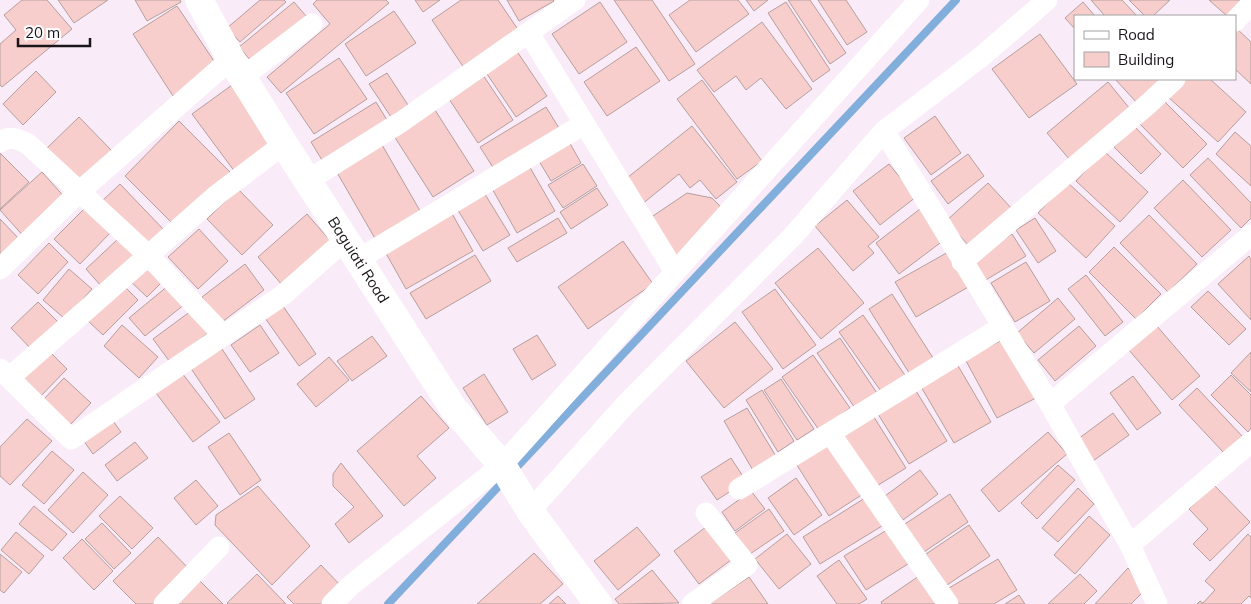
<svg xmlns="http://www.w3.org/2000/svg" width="1251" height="604" viewBox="0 0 1251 604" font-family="Mulish,sans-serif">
<rect width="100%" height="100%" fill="#faebf9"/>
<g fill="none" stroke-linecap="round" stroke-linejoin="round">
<!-- stream -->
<path stroke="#82aedb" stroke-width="8" d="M388,604L956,0"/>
</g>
<!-- building -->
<path fill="#f8cecc" stroke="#b49f9e" d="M22,0H47L72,29L2,87L0,85V44L16,30L4,15Z
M58,0H108L74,23Z
M135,0H180L181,2L147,21Z
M260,0H284L286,2L240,42L227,28Z
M317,0H386L389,3L281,93L267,77L330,24L313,4Z
M415,0H440L423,12Z
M461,0H498L519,31L464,68L432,20Z
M507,0H553L554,1L519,21Z
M614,0H652L695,64L669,81Z
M690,0H738L749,14L696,52L669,15Z
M746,0H768L754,11Z
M788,0H810L846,53L830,64Z
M818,0H846L867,32L847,45Z
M1091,0H1122L1137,16H1105Z
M1129,0H1170L1153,16H1145Z
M1209,0H1247L1227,16Z
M294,2L306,16L252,62L239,47Z
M600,2L627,42L579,74L552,34Z
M786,2L830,70L813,82L768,13Z
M1083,2L1095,16H1075V29L1065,18Z
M177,6L218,67L173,96L133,34Z
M394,11L416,43L366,76L345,44Z
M762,22L812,89L786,109L761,78L746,90L736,76L714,92L697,70Z
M1236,28L1251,42V84L1235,69Z
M1040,34L1077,84L1029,118L992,69Z
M636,47L660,81L607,116L584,82Z
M516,50L547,96L516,117L485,71Z
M339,58L367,99L314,134L286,93Z
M36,71L56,92L23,125L3,104Z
M387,73L408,105L391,117L369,84Z
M483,75L513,120L478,143L449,99Z
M1115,79H1164L1138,104Z
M1182,79H1210L1246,112L1218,142L1167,96Z
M702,80L762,161L737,179L677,99Z
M1108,82L1130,109L1070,160L1047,133Z
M232,85L275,143L235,172L192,114Z
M1163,100L1207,144L1183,168L1139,123Z
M376,102L390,125L325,165L311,142Z
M546,107L559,128L494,169L480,147Z
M435,110L474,171L433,197L394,136Z
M935,116L961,153L931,175L904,138Z
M79,117L112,151L80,182L47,148Z
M179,121L230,172L176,227L125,176Z
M692,126L737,182L716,199L700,180L690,188L679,174L641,205L622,182Z
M1135,127L1161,154L1141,174L1114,147Z
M1235,132L1251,146V186L1216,154Z
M567,138L581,163L551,181L536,156Z
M381,143L423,216L377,242L335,169Z
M1104,151L1148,192L1120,222L1076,181Z
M0,153L29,182L0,209Z
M968,154L984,176L948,204L931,181Z
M1208,158L1251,203V218L1241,228L1190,175Z
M528,164L555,211L517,233L490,185Z
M583,164L597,186L563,208L548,185Z
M889,164L916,197L880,225L853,191Z
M42,172L68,201L26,239L0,210Z
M1183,180L1231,230L1202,257L1154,208Z
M1067,182L1115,226L1086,258L1038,213Z
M988,183L1013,210L971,248L946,221Z
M120,184L166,232L147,249L101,202Z
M597,188L608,205L571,229L560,212Z
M238,189L273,225L242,255L207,219Z
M483,191L510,235L483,251L456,207Z
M687,193L712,198L723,209L678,260L650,218Z
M847,200L879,237L868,246L874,253L853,271L815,226Z
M86,207L111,232L80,264L54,239Z
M920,209L944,240L899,274L876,243Z
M450,210L473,251L406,289L383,248Z
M307,214L333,244L283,286L258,257Z
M1149,215L1197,264L1168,292L1120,243Z
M558,218L567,233L517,262L508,248Z
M1035,218L1056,251L1038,263L1016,230Z
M0,219L22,242L0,258Z
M199,229L228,261L198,289L168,257Z
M1012,234L1026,256L984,281L971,260Z
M119,238L136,255L102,287L86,269Z
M623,241L653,284L588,329L558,287Z
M49,243L68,262L38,294L18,275Z
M1114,247L1161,294L1136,319L1089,272Z
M818,248L864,303L821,339L775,283Z
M950,251L970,286L916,317L895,282Z
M475,255L491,281L426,319L410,293Z
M1249,256L1251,259V320L1218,284Z
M147,259L166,278L147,297L127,278Z
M1026,262L1050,301L1015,322L991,283Z
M245,264L264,290L222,322L202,297Z
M69,269L92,289L65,319L43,300Z
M1086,275L1123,322L1105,336L1068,289Z
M122,284L138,300L103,335L87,320Z
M169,285L185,304L145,336L129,318Z
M775,289L816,345L783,369L742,312Z
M1208,291L1246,329L1229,345L1191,307Z
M892,294L935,361L911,376L869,309Z
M1058,298L1075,319L1034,353L1017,333Z
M38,302L60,324L33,351L11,328Z
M283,306L316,354L299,366L265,318Z
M191,311L208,333L170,362L153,339Z
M863,315L907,378L883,394L839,332Z
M735,322L773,369L724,408L686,361Z
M122,325L158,357L139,378L104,346Z
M260,325L279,353L250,372L231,345Z
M1156,325L1200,376L1172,400L1128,349Z
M1079,326L1096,346L1055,381L1038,360Z
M537,335L556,365L532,380L513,349Z
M372,336L387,356L352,381L337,361Z
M840,338L877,393L855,408L817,353Z
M1004,339L1036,398L997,418L965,359Z
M220,346L255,399L225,419L190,367Z
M48,350L67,369L38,399L18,380Z
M1251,352V392L1231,373Z
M813,355L850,408L819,430L782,377Z
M329,357L349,380L316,407L297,384Z
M957,364L991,422L954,443L920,385Z
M182,373L220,422L193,442L156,393Z
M484,374L508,412L487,425L463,388Z
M1231,375L1251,395V428L1248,432L1211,395Z
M1133,376L1161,413L1137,430L1110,393Z
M64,378L91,403L70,425L43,400Z
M781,379L814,429L797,440L764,390Z
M1197,388L1242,436L1224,453L1179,405Z
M762,390L794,441L778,452L746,400Z
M916,391L947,441L909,464L878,414Z
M421,396L449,428L417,456L436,478L404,506L357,451Z
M747,408L777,458L754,472L724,421Z
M1113,413L1129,435L1093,461L1078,439Z
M872,414L906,468L875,487L841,433Z
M111,418L121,432L93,454L83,440Z
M27,419L52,441L10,485L0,476V447Z
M1048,432L1067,454L999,512L981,490Z
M229,433L261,480L240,495L208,447Z
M829,441L863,494L829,516L795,462Z
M135,442L148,458L117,481L105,465Z
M52,451L74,470L44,504L22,485Z
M731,458L746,481L717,500L701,477Z
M341,463L383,516L349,543L335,524L354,507L333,486V474Z
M1058,465L1075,480L1037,519L1021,503Z
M920,470L938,494L903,520L885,496Z
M83,472L108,495L73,533L48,510Z
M796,478L822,515L794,535L768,498Z
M196,480L218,506L196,525L174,498Z
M1214,485L1250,522L1210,561L1193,544L1208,529L1189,509Z
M258,486L310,546L272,585L215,525L216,515Z
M1078,488L1094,504L1058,542L1042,528Z
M751,491L765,509L735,531L722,512Z
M950,494L968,522L924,552L905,524Z
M120,496L153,528L132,549L99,516Z
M865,498L882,526L820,564L803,537Z
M34,506L67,534L52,551L19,524Z
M769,509L784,531L750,554L735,533Z
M1089,516L1110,535L1075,574L1054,555Z
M102,523L131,553L114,569L85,539Z
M710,524L735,557L699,584L674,551Z
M969,525L990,556L947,585L926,554Z
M637,527L660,555L618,590L594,561Z
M887,530L908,564L866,590L844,556Z
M16,532L44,556L29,574L1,550Z
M787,534L811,564L779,589L755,559Z
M1248,534L1251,537V598L1249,596L1241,604H1197L1200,601L1203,603L1215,590L1205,581Z
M158,537L192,572L160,604H136L113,581Z
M82,539L113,571L94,590L63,558Z
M534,553L563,584L540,604H477Z
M0,554L22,572L4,593L0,590Z
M998,559L1017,590L994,604H959L949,588Z
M839,560L867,599L859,604H837L817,576Z
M321,565L341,586L322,604H294L287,597Z
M1128,568L1147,588L1131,604H1095Z
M652,570L679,603L619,604L615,599Z
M257,574L286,604H228L227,603Z
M1080,574L1097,591L1084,604H1048Z
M919,576L938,604H882L881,602Z
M749,577L768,604H709Z
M197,578L223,604H171Z
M1019,595L1025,604H1005Z
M558,596L566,604H549Z"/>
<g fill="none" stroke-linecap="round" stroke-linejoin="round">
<!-- street -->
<path stroke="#fff" stroke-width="21" d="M1235,21L1251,4
M529,33L675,272
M243,77L312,24
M884,131L1050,404L1130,545L1157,604
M0,142C10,135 18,139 28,144L148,255L223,335
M307,181L401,122L575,0
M357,260L584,124
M962,262L1146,106L1175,79
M0,269L79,192L231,59
M0,369L71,439L283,295L345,240
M9,378L218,194L284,144
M1050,404L1251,235
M830,433L948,604
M739,489L1002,327
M530,511L626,404L793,236L884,131L981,57L1047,0
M1130,545L1251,442
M164,604L219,547
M332,604L350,586L502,465L919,0
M692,604L747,565L706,513"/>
<!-- secondary -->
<path stroke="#fff" stroke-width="28" id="s1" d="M199,0L231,59L284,144L453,408L502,465L530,511L598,604"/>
</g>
<g text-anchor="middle" stroke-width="5" stroke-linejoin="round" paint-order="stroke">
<!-- street labels -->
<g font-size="15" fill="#1a151a" stroke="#fff">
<text dy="5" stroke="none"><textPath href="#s1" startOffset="305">Baguiati Road</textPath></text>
</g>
</g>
<!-- legend -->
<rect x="1074" y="15" width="162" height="65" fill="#ffffff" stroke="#a3a1a3"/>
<rect x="1084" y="31" width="25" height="8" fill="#ffffff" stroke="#a3a1a3"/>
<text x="1118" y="40" font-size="15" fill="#1a151a">Road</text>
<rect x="1084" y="52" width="25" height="15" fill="#f8cecc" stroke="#a3a1a3"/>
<text x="1118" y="65" font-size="15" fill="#1a151a">Building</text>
<!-- scale -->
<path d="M18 38v8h72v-8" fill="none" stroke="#1a151a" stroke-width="2.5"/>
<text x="25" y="38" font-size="15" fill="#1a151a" stroke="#ffffff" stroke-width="4" paint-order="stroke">20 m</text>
</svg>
